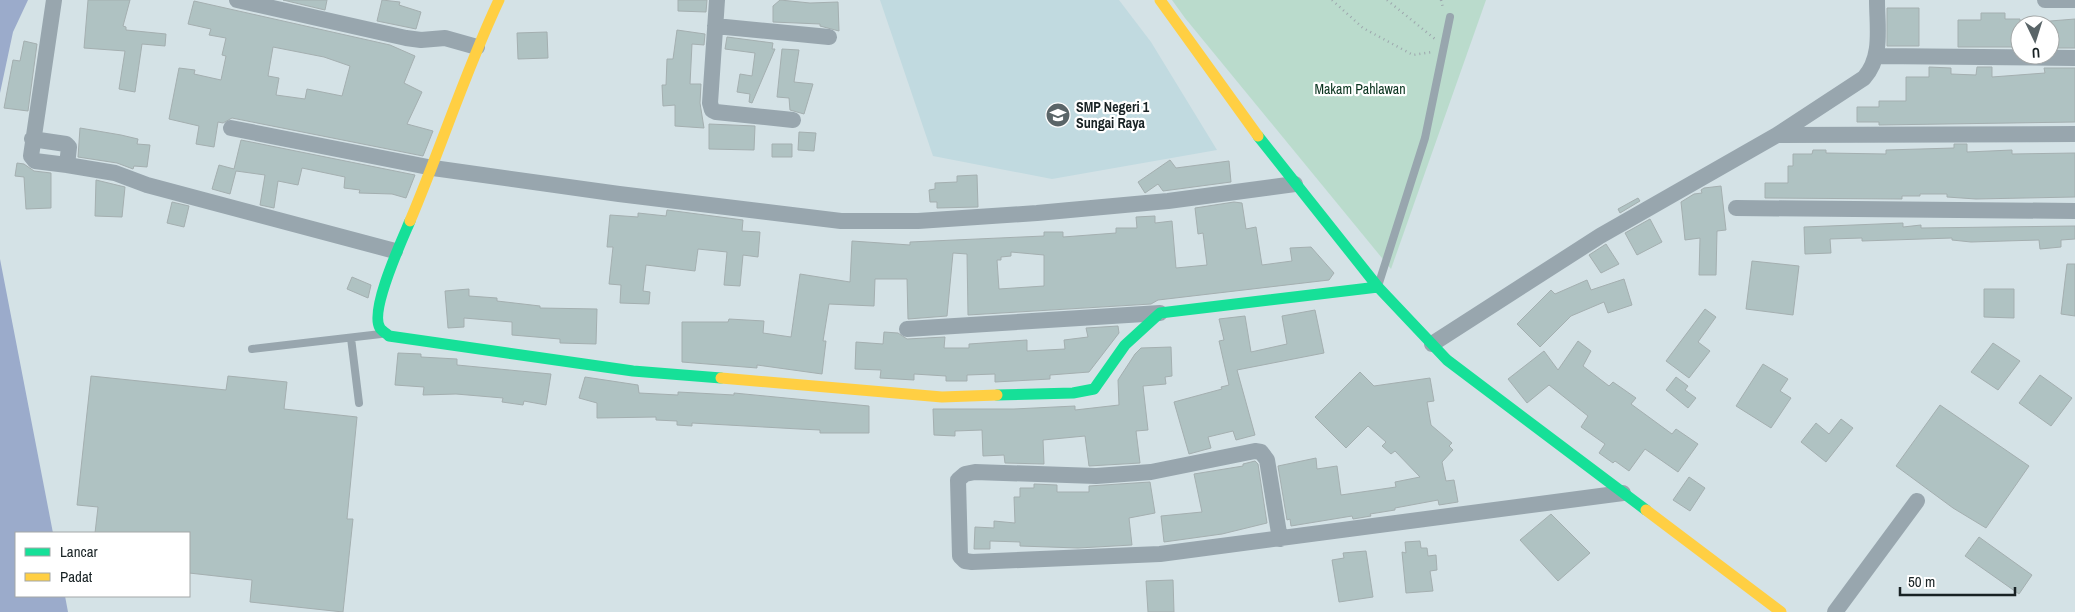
<svg xmlns="http://www.w3.org/2000/svg" width="2075" height="612" viewBox="0 0 2075 612" font-family="'Archivo Narrow',sans-serif">
<rect width="100%" height="100%" fill="#d4e2e6"/>
<!-- built -->
<path fill="#c1dae0" d="M880,0H1119L1151,42L1217,150L1052,179L933,156Z"/>
<!-- green -->
<path fill="#badbcc" d="M1172,0H1486L1391,269L1185,18Z"/>
<!-- water -->
<path fill="#9babcb" d="M0,0H28L13,32L0,93Z
M0,259L53,533H16V596H65L68,612H0Z"/>
<!-- building -->
<path fill="#afc2c2" stroke="#a4afb0" fill-rule="evenodd" d="M88,0H130L123,26L126,27V30L166,34L165,46L142,44L135,92L119,89L125,51L84,48Z
M283,0H327L325,10Z
M382,0L400,2L399,5L421,12L416,29L377,21Z
M678,0H707L706,12L678,11Z
M780,0L810,3L838,2L839,31L820,26V24L773,22V6Z
M194,1L390,45L415,56L404,83L422,92L407,124L433,131L423,156L232,118L223,123L218,122L214,147L196,144L199,126L169,119L179,68L195,70L194,74L221,80L226,56L222,55L226,38L209,35L211,29L188,24ZM273,47L324,57L350,66L342,96L307,89L305,99L276,95L279,78L268,76Z
M1887,8H1919V46H1887Z
M1981,13H2005V19H2020V47H1958V20H1981Z
M2075,19V48H2050V21Z
M677,30L705,34L704,45L692,44L690,84H701L700,103L704,128L675,126V105L663,106L662,85H666L667,59H673Z
M547,32L548,58L518,59L517,33Z
M727,37L773,43L772,49H775L752,103L749,102L750,94L737,92L740,74L752,76L755,53L725,49Z
M24,41L37,44L28,111L4,108L13,60L20,61Z
M782,49L799,50L794,82L813,84L804,114L790,110L789,98L777,97Z
M1929,67L1951,68V74L1976,75L1977,67H1992V77L2045,73L2044,68H2075V122L1879,125V122H1857V107H1879V101H1906V77H1929Z
M709,124L755,126L754,150L709,149Z
M80,128L121,135L138,139L137,144L150,145L147,167L134,166L133,169L117,163L78,157Z
M799,132L816,133L814,151L798,150Z
M241,140L415,175L406,198L392,194L359,193L360,190L344,188L345,177L302,168L298,185L278,181L274,208L260,205L265,175L236,171L230,194L212,189L219,165L234,169Z
M772,144H792V157H772Z
M1954,144H1967V152L2012,150V154L2075,153V197L1976,199L1947,197V194H1920V196H1902V199L1765,198V183H1788V166H1793V154H1812L1813,150H1826V153L1886,154V150L1954,148Z
M1170,160L1176,168L1229,161L1231,182L1163,191L1158,184L1145,193L1138,182Z
M17,163L24,164L34,171L51,173V208L26,209L24,177L15,176Z
M977,175L978,207L937,208V202H930L929,190L935,189V183L957,182V176Z
M96,180L125,187L122,217L95,216Z
M1721,186L1726,230L1717,231L1716,275H1699L1700,238L1685,240L1681,202L1694,194L1702,193L1701,190L1704,188Z
M1638,198L1640,201L1620,213L1618,209Z
M172,202L189,206L184,227L167,223Z
M1234,202L1242,203L1246,229L1256,227L1262,265L1292,261L1290,248L1311,247L1334,273L1329,280L1158,300L1151,304L968,315L967,254L953,253L947,316L908,319L907,279H875L874,306L829,304L823,341H826L822,374L757,365V368L682,362V322H728L729,319L764,321L763,333L791,337L800,274L850,282L852,241L910,245V242L1044,236V232H1063V237L1116,233V228H1137L1136,217L1155,216V223L1172,221L1176,268L1207,265L1203,233L1198,234L1195,208ZM1011,252L1044,255V286L999,289L997,260H1001V257L1011,256Z
M667,210L743,220L742,231L760,232L758,257L743,255L740,286L724,285L727,252L698,249L695,271L646,265L643,291L650,292L649,304L620,303L621,285L609,284L613,247H607L610,215L638,217V213L666,216Z
M1650,219L1662,242L1637,255L1625,233Z
M1903,223V227L1921,225V228L2075,226V239L2061,240V247L2040,249L2039,240L1971,242L1952,240V238L1862,241V238L1830,239L1831,253L1805,254L1804,227Z
M1606,244L1619,264L1601,273L1589,255Z
M1752,261L1799,266L1793,315L1746,309Z
M2067,264H2075V316L2061,314Z
M352,277L371,285L368,298L347,289Z
M1624,279L1632,305L1608,313L1604,302L1571,316L1540,347L1517,324L1551,290L1555,294L1587,280L1591,290Z
M469,289V296L497,298V301L540,306V308L597,309L596,344L560,343V339L512,335V322L464,318V327L448,328L445,291Z
M1984,289H2014V318L1984,317Z
M1705,309L1716,317L1698,342L1710,351L1689,378L1666,361Z
M1315,310L1324,353L1237,370L1255,435L1236,440L1233,431L1208,437L1211,448L1189,454L1174,402L1222,389L1221,387L1229,385L1219,341L1224,340L1219,319L1245,316L1251,352L1287,344L1282,316Z
M1118,326L1119,333L1089,372L1050,375V379L995,382V374L967,375V381H946V376L914,374V380L880,378L881,370L855,369L856,342L883,344L884,332L898,333L907,339L945,337L944,348H969V344L1027,340V351L1065,349L1064,340L1088,337L1086,328Z
M1578,341L1591,351L1583,366L1609,386L1613,382L1636,398L1631,404L1672,434L1676,429L1698,444L1678,472L1645,449L1629,471L1615,461L1613,463L1599,453L1605,444L1581,427L1588,416L1549,385L1527,403L1508,379L1544,351L1558,370Z
M1993,343L2020,361L1998,390L1971,372Z
M1171,347L1172,376L1165,377L1166,384L1143,386L1148,430L1136,431L1140,463L1089,466L1085,436L1043,440L1044,464L1005,463L1004,455L983,456L982,430L955,431V436L934,435L933,409H1014L1075,406V410L1119,405L1118,380L1135,354L1141,348Z
M398,353L421,354V357L457,359V365L551,374L546,405L524,401L523,405L502,402L503,398L456,394L423,395L424,387L395,385Z
M1763,364L1788,379L1780,391L1791,398L1771,428L1736,406Z
M1360,372L1374,386L1430,378L1434,401L1427,402L1431,425L1452,443L1449,446L1453,450L1442,462L1446,481L1454,480L1458,502L1439,505L1438,500L1395,508V510L1370,514L1371,516L1353,519L1352,516L1291,526L1290,519L1287,520L1278,466L1316,458L1317,469L1337,466L1341,495L1396,487L1395,482L1420,477L1395,451L1391,454L1382,446L1386,442L1368,426L1346,448L1315,417Z
M2040,375L2072,398L2051,426L2019,403Z
M91,376L226,390L228,376L287,382L284,409L357,417L347,519H353L343,612L250,602L252,580L189,573V533H95L98,507L77,505Z
M585,377L638,385L639,393L678,395V392L734,395V393L869,406V433H820V430L799,429L692,423V426L677,425V421L656,420V417L597,418V403L579,398Z
M1676,377L1688,386L1685,390L1696,398L1688,408L1666,390Z
M1940,405L2029,466L1986,528L1953,508L1896,466Z
M1841,419L1853,428L1826,462L1801,442L1816,423L1829,434Z
M1255,461L1258,464L1267,523L1222,534L1164,542L1161,516L1202,512L1194,474L1243,466V464Z
M1689,477L1705,488L1690,511L1673,500Z
M1150,482L1155,513L1129,518L1132,545L1078,548L1020,546V542L990,541V549H974L975,527L994,528V521L1015,523L1014,497H1020V488H1034V484L1057,485V492H1089V486Z
M1551,514L1590,553L1558,581L1520,540Z
M1979,537L2032,575L2019,594L1965,556Z
M1420,541L1421,548H1427L1428,556L1436,555L1437,570L1430,571L1433,591L1406,593L1402,552L1406,553L1405,542Z
M1366,551L1373,597L1339,602L1332,560L1344,558L1343,553Z
M1173,580L1174,612H1148L1146,581Z"/>
<g fill="none" stroke-linecap="round" stroke-linejoin="round">
<!-- path -->
<path stroke="#9da7ad" stroke-width="2.5" stroke-dasharray="1 4" stroke-linecap="butt" d="M1332,0L1363,28L1413,55L1432,52
M1387,0L1435,39
M1441,0L1443,8"/>
<!-- lane -->
<path stroke="#98a6ae" stroke-width="8" d="M1379,283L1425,138L1450,17
M351,338L359,403
M252,349L381,334"/>
<!-- street -->
<path stroke="#98a6ae" stroke-width="16" d="M54,0L31,156L35,161L67,165
M237,0L406,38L421,40L445,38L477,47
M717,0L710,103L712,110L716,112L793,120
M2045,0H2075
M715,26L829,37
M1877,56L2075,58
M231,128L433,168L619,194L841,221H918L1037,213L1168,201L1295,184
M1777,135L2075,134
M32,139L66,144L69,147L67,165L115,173L147,185L395,251
M1736,208L2075,211
M907,329L1160,313
M1432,344L1600,236L1777,135L1864,78C1883,57 1877,27 1877,0
M1280,539L1267,460L1261,452L1255,451L1151,472L1096,476L975,472L965,474L958,480L960,556L965,561L972,562L1160,554L1623,493
M1835,612L1917,501"/>
<!-- fast -->
<path stroke="#16e098" stroke-width="11" d="M1258,136L1378,287L1447,360L1646,510
M410,221C402,240 369,311 380,328C382,331 387,334 389,336L633,371L721,378
M997,395L1073,393L1094,389L1125,345L1160,313L1378,287"/>
<!-- slow -->
<path stroke="#ffcf43" stroke-width="11" d="M1160,0L1258,136
M410,221C441,148 465,72 499,0
M721,378L942,397L997,395
M1646,510L1781,612"/>
</g>
<!-- icons -->
<defs>
<symbol id="school-disc" viewBox="-11 -11 22 22"><circle r="9.5" fill="#5a6568" stroke="#fff"/><path d="M0-5L7-2L0 1L-7-2ZM-4 1L0 2.5L4 1V4Q0 6-4 4Z" fill="#fff"/></symbol>
</defs>
<g fill-rule="evenodd">
<use href="#school-disc" x="1044" y="101" width="28" height="28"/>
</g>
<g text-anchor="middle" stroke-width="4.5" stroke-linejoin="round" paint-order="stroke">
<!-- park labels -->
<g font-size="14" fill="#09331e" stroke="#fff">
<text x="1360" y="94">Makam Pahlawan</text>
</g>
<!-- poi labels -->
<g font-size="14" font-weight="bold" fill="#182224" stroke="#fff" text-anchor="start">
<text x="1076" y="112">SMP Negeri 1<tspan x="1076" dy="16">Sungai Raya</tspan></text>
</g>
</g>
<!-- legend -->
<rect x="15" y="532" width="175" height="65" fill="#ffffff" stroke="#a3a7a7"/>
<rect x="25" y="548" width="25" height="8" fill="#16e098" stroke="#a3a7a7"/>
<text x="60" y="557" font-size="15" fill="#182224">Lancar</text>
<rect x="25" y="573" width="25" height="8" fill="#ffcf43" stroke="#a3a7a7"/>
<text x="60" y="582" font-size="15" fill="#182224">Padat</text>
<!-- north arrow -->
<g transform="translate(2035 40) rotate(176)"><circle r="24" fill="#ffffff" stroke="#a3a7a7"/>
<path d="M0-4L9 19L0 12L-9 19Z" fill="#5a6568"/>
<text y="-8" font-size="14" font-weight="bold" text-anchor="middle" fill="#182224">U</text>
</g>
<!-- scale -->
<path d="M1900 587v8h115v-8" fill="none" stroke="#182224" stroke-width="2.5"/>
<text x="1908" y="587" font-size="15" fill="#182224" stroke="#ffffff" stroke-width="4" paint-order="stroke">50 m</text>
</svg>
